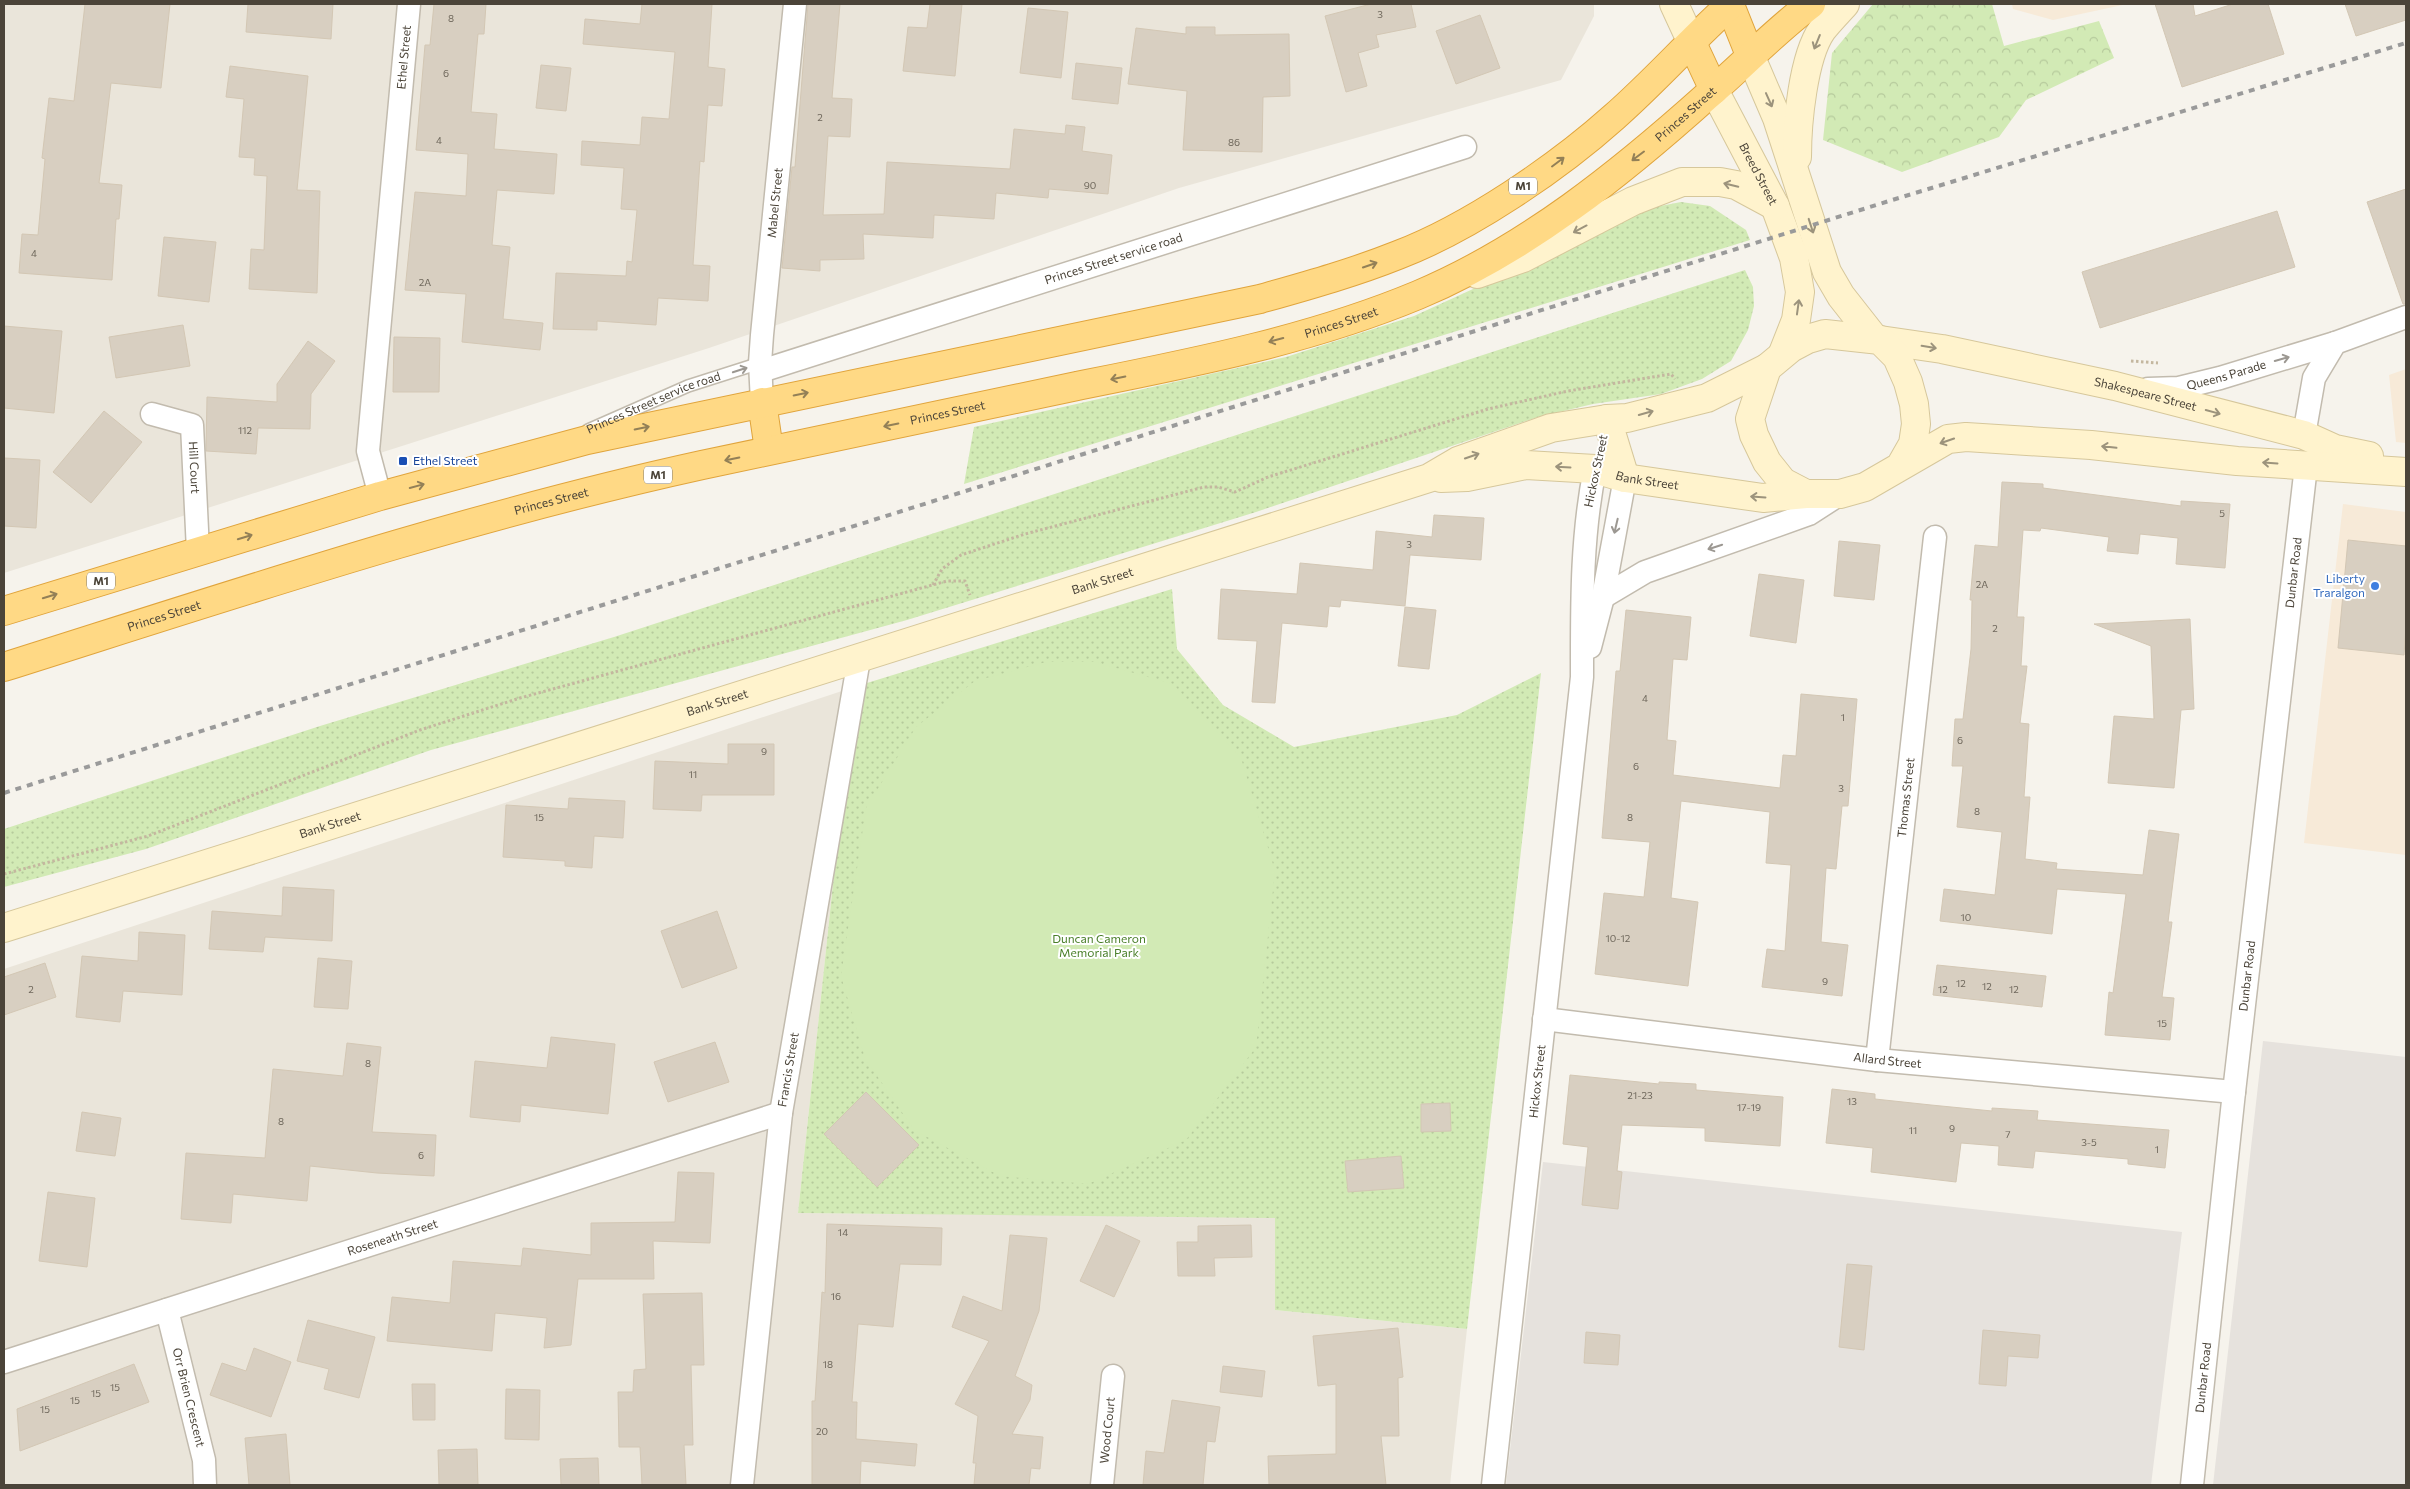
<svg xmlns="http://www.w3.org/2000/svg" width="2410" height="1489" viewBox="0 0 2410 1489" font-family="Commissioner,sans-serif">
<defs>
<pattern id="grass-dots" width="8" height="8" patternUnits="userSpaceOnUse" patternTransform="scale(1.25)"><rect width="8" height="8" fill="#d2eab5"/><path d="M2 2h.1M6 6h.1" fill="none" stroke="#b6ca9c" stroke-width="1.8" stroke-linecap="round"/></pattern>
<pattern id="forest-crowns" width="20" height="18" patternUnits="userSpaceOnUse" patternTransform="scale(1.25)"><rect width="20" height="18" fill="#d2eab5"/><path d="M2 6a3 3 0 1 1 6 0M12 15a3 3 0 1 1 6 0" fill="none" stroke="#b6ca9c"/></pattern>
</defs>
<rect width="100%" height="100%" fill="#f6f3ec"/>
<!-- residential -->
<path fill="#eae5da" d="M4,4H1594V16L1561,80L1179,188L709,348L4,573Z
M854,687L798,1213L1275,1217V1310L1467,1329L1450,1485H4V969Z"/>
<!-- commercial -->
<path fill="#f7ead8" d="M2012,4H2127L2053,20L2013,9Z
M2406,369V443L2396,442L2389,375Z
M2343,504L2406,512V855L2304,843Z"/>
<!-- industrial -->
<path fill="#e6e2dd" d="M2263,1041L2406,1057V1485H2213Z
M1543,1162L2182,1232L2151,1485H1506Z"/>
<!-- grass -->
<path fill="url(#grass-dots)" d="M1681,202L1710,206L1746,230L1750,240L964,484L974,427L1286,357L1414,316L1650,208Z
M1745,270L1753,287L1754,306L1748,330L1731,361L1702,379L1661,394L1593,404L1538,417L1256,512L907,620L431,750L146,849L4,887V829L320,726L614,637Z
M1172,589L1177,649L1223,705L1294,747L1457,715L1541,673L1467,1329L1275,1310V1218L798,1213L854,687Z"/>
<!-- forest -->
<path fill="url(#forest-crowns)" d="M1873,4H1992L2004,46L2099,21L2114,58L2026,100L1999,137L1902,172L1823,140L1832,53Z"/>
<!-- pitch -->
<path fill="#d2eab5" d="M1046,662H1095L1173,684L1241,758L1275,871L1256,1047L1186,1140L1088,1184L1000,1176L914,1130L865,1058L841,976L866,808L916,727L975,681Z"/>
<!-- building -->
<path fill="#d8cfc1" stroke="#d3c7b4" d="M85,4H170L161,88L111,83L99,183L122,185L119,219H116L112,280L19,273L22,234L38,235L45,159L42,158L49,98L74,101Z
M248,4H333L331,39L246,32Z
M434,4H486L484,34H478L471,112L497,114L494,149L557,154L554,194L497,190L492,245L510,247L503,319L543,323L540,350L462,342L466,294L405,290L415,192L466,196L468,154L416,150L425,45H430Z
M642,4H712L708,67L725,69L722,106L708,105L704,162L700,161L693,265L710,266L708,301L658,298L656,325L597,321V330L553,329L556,273L626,276L627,261L632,262L637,210L621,209L624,168L581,165L582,141L640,145L642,117L669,119L675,52L583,44L585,19L640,24Z
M808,4H840L832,98L852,99L850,137L828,136L823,215L884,214L887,162L1010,169L1014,129L1065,134L1066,125L1085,127L1082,151L1112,155L1108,194L1049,189L1048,198L996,193L994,219L934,215L933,238L863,234L864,259L820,260V271L782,268L792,167H795Z
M930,4H962L955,76L903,71L908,27L927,28Z
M1371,4H1411L1416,27L1376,35L1379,47L1358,53L1367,86L1346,92L1325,16Z
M2155,4H2193L2195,16L2233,4H2268L2284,54L2182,87Z
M2345,4H2406V20L2356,36Z
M1028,8L1068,12L1061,78L1020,73Z
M1480,15L1500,68L1456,84L1436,31Z
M1186,27H1215V35L1289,34L1290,96L1263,97L1262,152L1183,150L1187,91L1128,84L1136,28L1186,34Z
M1076,63L1122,68L1118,104L1072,99Z
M541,65L571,68L566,111L536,108Z
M230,66L308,76L297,190L320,191L317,293L249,289L251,249L264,250L267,176L254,175L255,158L239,157L244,99L226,97Z
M2406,189V304H2403L2367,202Z
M2277,211L2295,267L2100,328L2082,272Z
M164,237L216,242L209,302L158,296Z
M183,325L190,366L116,378L109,337Z
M4,326L62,331L54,413L4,408Z
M394,337L440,338L439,392H393Z
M308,341L335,361L311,394L310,429L258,428L256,454L206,451L207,397L277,402V384Z
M104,411L142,442L91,503L53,472Z
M4,458L40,460L36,528L4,526Z
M2002,482L2043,484V488L2181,506V501L2230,504L2225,568L2176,564L2178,538L2140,534L2138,554L2107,551L2109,537L2041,528L2040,531L2023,530L2017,617H2024L2021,666H2027L2020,723L2029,724L2024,797H2030L2025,859L2057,863L2056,869L2143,875L2149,830L2179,834L2168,922H2172L2162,997L2174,998L2170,1040L2105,1035L2109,992L2113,993L2126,894L2057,889L2052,934L1940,921L1944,889L1995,895L2002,832L1957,827L1963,766H1952L1955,719H1963L1971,649L1972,600H1970L1975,545L1998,547Z
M1434,515L1484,518L1481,560L1410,555L1405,606L1341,600L1340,607L1329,606L1327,627L1282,623L1275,703L1252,702L1257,641L1218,639L1221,589L1297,594L1300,563L1373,570L1376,531L1432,537Z
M2348,540L2406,546V627L2404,655L2338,648Z
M1839,541L1880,545L1874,600L1834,596Z
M1759,574L1804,580L1796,643L1750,636Z
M1405,607L1436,610L1429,669L1398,666Z
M1626,610L1691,617L1687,660L1673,659L1667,740L1676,741L1673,775L1780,788L1783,755L1796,756L1801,694L1857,699L1848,806H1842L1836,869L1826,868L1821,942L1848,945L1842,996L1762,987L1767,949L1785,951L1791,865L1766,863L1770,812L1681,801L1671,898L1698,902L1688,986L1595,974L1604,893L1644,897L1650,842L1602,838L1616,671H1620Z
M2190,619L2194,709L2181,710L2174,788L2108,783L2114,716L2154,719L2151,646L2094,624Z
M728,744H774V795H702L701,811L653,809L655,761L728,764Z
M569,798L625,801L623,838L594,836L592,868L565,866V861L503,857L506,805L568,809Z
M283,887L334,890L332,941L265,937L263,952L209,949L212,911L282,916Z
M717,911L737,968L682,988L661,931Z
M139,932L185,935L182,995L123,991L120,1022L76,1017L82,956L138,961Z
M318,958L352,961L348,1009L314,1007Z
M45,963L56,997L4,1015V977Z
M1937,965L2046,976L2042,1007L1933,995Z
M551,1037L615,1044L608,1114L521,1105L520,1122L470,1117L475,1061L547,1068Z
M715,1042L729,1082L668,1102L654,1062Z
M347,1043L381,1047L372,1132L436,1135L434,1176L377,1173L310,1166L307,1201L233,1194L231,1223L181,1219L186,1153L265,1158L273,1069L343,1076Z
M1570,1075L1659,1084V1082L1696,1084V1090L1783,1097L1780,1146L1705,1141V1128L1622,1125L1617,1171L1622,1172L1618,1209L1582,1205L1588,1147L1563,1144Z
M1832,1089L1875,1094V1099L1931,1105L1992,1111V1108L2038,1111L2037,1120L2169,1130L2165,1168L2128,1164V1159L2035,1151L2033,1168L1998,1165L1999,1146L1961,1143L1956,1182L1871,1172L1873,1148L1826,1143Z
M866,1092L919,1145L877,1187L824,1134Z
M1450,1103L1451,1131L1421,1132V1104Z
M82,1112L121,1118L115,1156L76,1151Z
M1401,1156L1404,1188L1348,1192L1345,1161Z
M678,1172L714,1173L710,1243L653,1241L654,1279H578L571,1345L544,1348L547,1318L495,1313L492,1351L387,1341L392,1297L450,1303L453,1261L521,1266L523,1248L591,1255V1223L675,1222Z
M48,1192L95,1198L87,1267L39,1261Z
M827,1224L942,1228L941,1265L900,1264L893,1327L858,1324L852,1402H857L856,1439L917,1444L915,1466L861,1461L860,1485H812V1401H815L822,1292L825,1293Z
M1106,1225L1140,1241L1114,1297L1080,1281Z
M1251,1225L1252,1257L1214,1258L1215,1276H1178L1177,1242H1198V1226Z
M1010,1235L1047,1238L1039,1311L1015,1376L1032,1385L1030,1400L1012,1434L1043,1437L1040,1469L1031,1468L1029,1485H974L976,1463H973L978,1416L955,1404L989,1341L952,1327L963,1296L1002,1311Z
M1847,1264L1872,1266L1864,1350L1839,1347Z
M702,1293L704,1365H691L693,1445H684L686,1485H642L640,1447H619L618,1392H633L634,1370L646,1369L643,1294Z
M308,1320L375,1337L359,1398L324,1389L329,1369L297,1361Z
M1398,1328L1403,1377L1398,1378L1399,1436H1381L1386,1485H1269L1268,1456L1336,1454V1384L1318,1386L1313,1336Z
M1983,1330L2040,1335L2038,1358L2008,1356L2006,1386L1979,1384Z
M1586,1332L1620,1335L1618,1365L1584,1363Z
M254,1348L291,1362L271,1417L210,1395L222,1363L246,1371Z
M134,1364L149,1402L20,1451L17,1409Z
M1223,1366L1265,1371L1262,1397L1220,1392Z
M412,1384H435V1420H413Z
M506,1389L540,1390L539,1440L505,1439Z
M1172,1400L1220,1407L1215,1442L1207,1441L1203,1485H1143L1146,1451L1164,1453Z
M286,1434L290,1485H249L245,1438Z
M477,1449L478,1485H439L438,1450Z
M598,1458L599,1485H561L560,1459Z"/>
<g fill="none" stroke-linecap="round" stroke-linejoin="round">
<defs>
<g id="service">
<path id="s1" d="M588,430L688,386L760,363"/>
</g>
<g id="minor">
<path id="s2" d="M761,371L1465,147"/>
<path id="s3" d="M2148,389L2179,388L2220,378L2335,343"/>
<path id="s4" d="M762,402L760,363L762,335L795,4"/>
<path id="s5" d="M152,414L192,425L198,551"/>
<path d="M2304,435L2314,378L2335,343L2406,317"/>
<path id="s6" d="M380,496L368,451L409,4"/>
<path d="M1603,597L1645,572L1809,514L1840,494"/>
<path d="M1590,647L1603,597L1625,478"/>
<path id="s7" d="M1544,1019L1877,1060L2234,1092"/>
<path id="s8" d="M1877,1060L1935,537"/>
<path id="s9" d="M167,1310L204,1460L205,1485"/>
<path id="s10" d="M4,1362L781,1113"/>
<path id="s11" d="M742,1485L781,1113L859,659"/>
<path id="s12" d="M1102,1485L1113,1376"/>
<path id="s13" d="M1493,1485L1582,677C1582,607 1581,538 1595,469"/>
<path id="s14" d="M2192,1485L2234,1092L2306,466"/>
</g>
<g id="secondary">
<path d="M1674,4L1692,43"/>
<path d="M1750,55L1777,118L1827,272L1841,296L1874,338"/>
<path id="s15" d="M1714,90L1775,206L1794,258L1800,292L1796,320L1783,353"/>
<path d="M1797,157C1797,124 1803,57 1822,30C1829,21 1838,12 1845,4"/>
<path d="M1477,274L1523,258L1633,201L1682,182H1720L1736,185L1775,206"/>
<path id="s16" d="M1880,340L1942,349L2115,386L2304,435L2335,449L2369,456"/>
<path d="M1607,419L1625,478"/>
<path d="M1901,465L1913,444L1916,424L1914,404L1908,382L1897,357L1880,340L1825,334L1808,339L1791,348L1767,368L1750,419L1754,435L1767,462L1783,482L1806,494H1840L1865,487L1948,439L1966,437L2091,445L2237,461L2406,472"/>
<path id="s17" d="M1441,478L1467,477L1526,465L1595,469L1625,478L1763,498L1806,494"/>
<path id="s18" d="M4,928L1429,478L1458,461L1551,428L1607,419L1627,418L1707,398L1767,368"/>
</g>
<g id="trunk">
<path d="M1730,5L1750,55"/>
<path d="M1692,43L1714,90"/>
<path d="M762,402L769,450"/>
<path d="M4,611L380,496L587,440L1260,299C1306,286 1353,273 1398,255C1469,228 1557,168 1614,117C1655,81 1691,40 1731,4"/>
<path id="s19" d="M4,667C235,594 465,517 702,465C827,438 952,412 1077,386C1192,363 1310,340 1418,295C1527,249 1621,173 1708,95C1743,65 1774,32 1811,4"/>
</g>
</defs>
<!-- service casing -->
<use href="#service" stroke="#c2bbae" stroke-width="14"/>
<!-- minor casing -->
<use href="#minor" stroke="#c2bbae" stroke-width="25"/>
<!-- secondary casing -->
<use href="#secondary" stroke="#d6c79b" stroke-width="30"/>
<!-- trunk casing -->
<use href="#trunk" stroke="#e0a43c" stroke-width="30"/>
<!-- path -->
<path stroke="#c4b79f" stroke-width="3" stroke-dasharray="2.5 2.5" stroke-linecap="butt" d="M2131,361L2158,363
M933,585L942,569L961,555L1025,534L1204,487H1218L1235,492L1268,477L1488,409L1568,391L1671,374L1675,379
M4,874L148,836L420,730L520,698L947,581H965L970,595"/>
<!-- service -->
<use href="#service" stroke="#fff" stroke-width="11"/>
<!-- minor -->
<use href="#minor" stroke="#fff" stroke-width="22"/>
<!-- secondary -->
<use href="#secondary" stroke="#fff3cd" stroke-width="28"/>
<!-- trunk -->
<use href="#trunk" stroke="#ffd985" stroke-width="28"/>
<!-- rail -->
<path stroke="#9a9a9a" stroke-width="4" stroke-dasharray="6 6" stroke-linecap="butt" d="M4,793L1889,201L2406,43"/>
</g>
<!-- one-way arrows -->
<defs><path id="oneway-shaft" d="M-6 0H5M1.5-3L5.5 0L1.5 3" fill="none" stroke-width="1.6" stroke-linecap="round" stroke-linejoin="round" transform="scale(1.25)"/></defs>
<g stroke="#9c937c">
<use href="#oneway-shaft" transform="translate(1817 42) rotate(112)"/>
<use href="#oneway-shaft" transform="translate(1769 100) rotate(66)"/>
<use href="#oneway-shaft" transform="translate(1731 185) rotate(-166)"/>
<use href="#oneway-shaft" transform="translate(1811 226) rotate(72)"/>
<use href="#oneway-shaft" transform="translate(1580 229) rotate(152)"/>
<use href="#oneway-shaft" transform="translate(1798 307) rotate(-82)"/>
<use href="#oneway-shaft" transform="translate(1929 347) rotate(9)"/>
<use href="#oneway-shaft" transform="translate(2213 412) rotate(15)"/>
<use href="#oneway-shaft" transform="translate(1646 413) rotate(-16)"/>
<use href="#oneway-shaft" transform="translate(1947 441) rotate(161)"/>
<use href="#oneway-shaft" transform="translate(2109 447) rotate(-174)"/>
<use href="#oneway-shaft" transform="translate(1472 456) rotate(-19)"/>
<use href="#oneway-shaft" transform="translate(2270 463) rotate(-176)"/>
<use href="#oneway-shaft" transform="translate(1563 467) rotate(-177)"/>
<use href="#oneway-shaft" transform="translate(1758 497) rotate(-176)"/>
</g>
<g stroke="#938057">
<use href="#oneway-shaft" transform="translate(1638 156) rotate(143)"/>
<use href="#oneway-shaft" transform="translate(1558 162) rotate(-37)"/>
<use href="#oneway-shaft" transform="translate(1370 265) rotate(-19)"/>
<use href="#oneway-shaft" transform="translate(1276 340) rotate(165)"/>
<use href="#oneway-shaft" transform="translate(1118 378) rotate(168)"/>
<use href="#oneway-shaft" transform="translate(801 394) rotate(-12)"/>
<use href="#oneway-shaft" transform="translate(891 425) rotate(168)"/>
<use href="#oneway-shaft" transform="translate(642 428) rotate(-12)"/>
<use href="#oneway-shaft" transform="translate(732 459) rotate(168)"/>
<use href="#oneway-shaft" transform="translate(417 486) rotate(-15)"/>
<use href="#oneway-shaft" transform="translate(245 537) rotate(-17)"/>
<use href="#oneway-shaft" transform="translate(50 596) rotate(-17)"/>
</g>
<g stroke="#9c9892">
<use href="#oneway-shaft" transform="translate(2282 359) rotate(-16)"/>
<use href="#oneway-shaft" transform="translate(740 370) rotate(-18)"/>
<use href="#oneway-shaft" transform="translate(1616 526) rotate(103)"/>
<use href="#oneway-shaft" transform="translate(1715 547) rotate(162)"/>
</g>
<!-- markers -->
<rect fill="#1a4fb4" stroke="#fff" stroke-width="2" x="398" y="456" width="10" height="10" rx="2.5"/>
<circle fill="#3f7fe0" stroke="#fff" stroke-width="2" cx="2375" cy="586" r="5"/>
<g text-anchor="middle" stroke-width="4" stroke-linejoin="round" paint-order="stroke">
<!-- number labels -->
<g font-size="10" fill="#6e675b">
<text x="1380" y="18">3</text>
<text x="451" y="22">8</text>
<text x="446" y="77">6</text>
<text x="820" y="121">2</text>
<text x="439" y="144">4</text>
<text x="1234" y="146">86</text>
<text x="1090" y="189">90</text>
<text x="34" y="257">4</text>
<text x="425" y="286">2A</text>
<text x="245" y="434">112</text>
<text x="2222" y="517">5</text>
<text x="1409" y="548">3</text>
<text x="1982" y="588">2A</text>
<text x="1995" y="632">2</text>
<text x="1645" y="702">4</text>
<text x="1843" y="721">1</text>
<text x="1960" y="744">6</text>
<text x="764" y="755">9</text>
<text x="1636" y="770">6</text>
<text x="693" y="778">11</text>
<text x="1841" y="792">3</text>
<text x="1977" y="815">8</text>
<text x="539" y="821">15</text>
<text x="1630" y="821">8</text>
<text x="1966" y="921">10</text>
<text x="1618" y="942">10-12</text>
<text x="1825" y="985">9</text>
<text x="1961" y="987">12</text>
<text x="1987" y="990">12</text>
<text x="31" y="993">2</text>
<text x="1943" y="993">12</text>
<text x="2014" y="993">12</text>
<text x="2162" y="1027">15</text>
<text x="368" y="1067">8</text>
<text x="1640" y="1099">21-23</text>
<text x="1852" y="1105">13</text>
<text x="1749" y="1111">17-19</text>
<text x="281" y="1125">8</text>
<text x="1952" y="1132">9</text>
<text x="1913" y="1134">11</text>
<text x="2008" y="1138">7</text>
<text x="2089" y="1146">3-5</text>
<text x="2157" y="1153">1</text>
<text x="421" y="1159">6</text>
<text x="843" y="1236">14</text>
<text x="836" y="1300">16</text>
<text x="828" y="1368">18</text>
<text x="115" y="1391">15</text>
<text x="96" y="1397">15</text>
<text x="75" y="1404">15</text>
<text x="45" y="1413">15</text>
<text x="822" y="1435">20</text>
</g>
<!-- shield labels -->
<g fill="#fff" stroke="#817c74" stroke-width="1">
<rect x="1509" y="177.5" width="28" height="17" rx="4"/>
<rect x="644" y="466.5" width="28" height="17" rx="4"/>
<rect x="87" y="572.5" width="28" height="17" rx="4"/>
</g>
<g font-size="11" font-weight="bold" fill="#4b4439">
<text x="1523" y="190">M1</text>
<text x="658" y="479">M1</text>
<text x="101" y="585">M1</text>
</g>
<!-- street labels -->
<g font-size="12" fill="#4b4439" stroke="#fff">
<text dy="4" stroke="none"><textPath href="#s6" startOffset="442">Ethel Street</textPath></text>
<text dy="4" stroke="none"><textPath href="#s19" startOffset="1788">Princes Street</textPath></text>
<text dy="4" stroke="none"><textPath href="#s15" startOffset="95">Breed Street</textPath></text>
<text dy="4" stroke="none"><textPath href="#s4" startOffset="200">Mabel Street</textPath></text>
<text dy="4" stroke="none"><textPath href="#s2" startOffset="370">Princes Street service road</textPath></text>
<text dy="4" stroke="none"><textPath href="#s19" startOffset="1382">Princes Street</textPath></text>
<text dy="4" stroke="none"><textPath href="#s3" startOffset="80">Queens Parade</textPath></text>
<text dy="4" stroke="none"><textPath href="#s16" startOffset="271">Shakespeare Street</textPath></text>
<text dy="4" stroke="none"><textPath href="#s1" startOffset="71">Princes Street service road</textPath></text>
<text dy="4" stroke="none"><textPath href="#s19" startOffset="978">Princes Street</textPath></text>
<text dy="4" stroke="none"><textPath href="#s5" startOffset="84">Hill Court</textPath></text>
<text transform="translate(1596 471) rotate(-78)" y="4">Hickox Street</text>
<text dy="4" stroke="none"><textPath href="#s17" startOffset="209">Bank Street</textPath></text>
<text dy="4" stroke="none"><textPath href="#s19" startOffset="572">Princes Street</textPath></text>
<text dy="4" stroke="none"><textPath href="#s14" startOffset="918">Dunbar Road</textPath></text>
<text dy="4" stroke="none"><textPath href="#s18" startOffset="1152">Bank Street</textPath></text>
<text dy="4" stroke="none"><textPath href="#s19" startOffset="168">Princes Street</textPath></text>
<text dy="4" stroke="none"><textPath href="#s18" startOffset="748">Bank Street</textPath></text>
<text dy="4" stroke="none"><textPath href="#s8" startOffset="264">Thomas Street</textPath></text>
<text dy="4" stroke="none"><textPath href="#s18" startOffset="342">Bank Street</textPath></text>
<text dy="4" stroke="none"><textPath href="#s14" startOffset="512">Dunbar Road</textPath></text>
<text dy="4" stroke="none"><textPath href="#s7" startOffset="346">Allard Street</textPath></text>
<text dy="4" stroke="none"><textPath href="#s11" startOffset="418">Francis Street</textPath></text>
<text dy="4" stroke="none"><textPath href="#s13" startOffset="406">Hickox Street</textPath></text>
<text dy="4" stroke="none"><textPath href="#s10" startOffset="408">Roseneath Street</textPath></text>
<text dy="4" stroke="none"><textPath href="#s14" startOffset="108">Dunbar Road</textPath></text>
<text dy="4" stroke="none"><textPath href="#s9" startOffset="90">Orr Brien Crescent</textPath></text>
<text dy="4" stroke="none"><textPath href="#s12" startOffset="55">Wood Court</textPath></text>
</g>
<!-- transit labels -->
<g font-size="12" fill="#164399" stroke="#fff" text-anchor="start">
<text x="413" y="465">Ethel Street</text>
</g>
<!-- shop labels -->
<g font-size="12" fill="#366cbe" stroke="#fff" text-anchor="end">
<text x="2365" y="583">Liberty<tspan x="2365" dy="14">Traralgon</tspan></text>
</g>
<!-- park labels -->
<g font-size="12" fill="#4a7f2a" stroke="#fff">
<text x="1099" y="943">Duncan Cameron<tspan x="1099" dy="14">Memorial Park</tspan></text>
</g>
</g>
<!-- border -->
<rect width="2410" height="1489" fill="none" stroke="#4b4439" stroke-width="10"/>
</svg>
